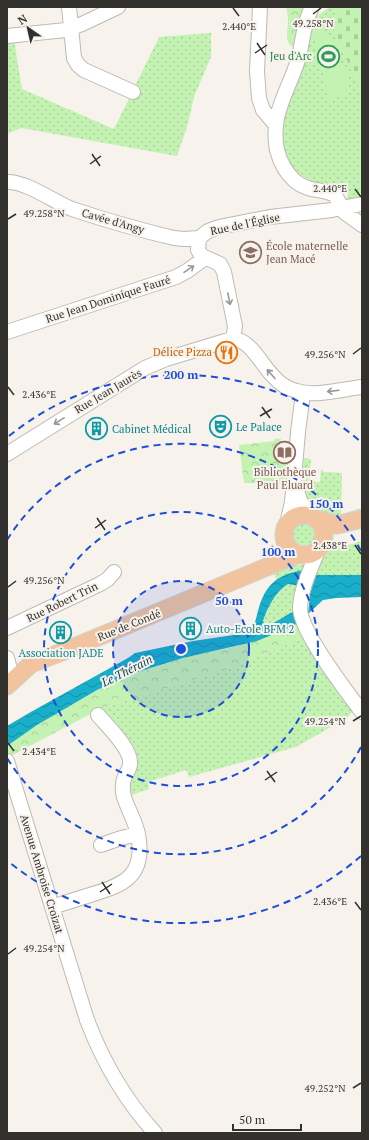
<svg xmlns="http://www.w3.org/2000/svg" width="369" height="1140" viewBox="0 0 369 1140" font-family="'PT Serif',serif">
<defs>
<pattern id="grass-dots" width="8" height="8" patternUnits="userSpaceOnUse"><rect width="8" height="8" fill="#c3f2b3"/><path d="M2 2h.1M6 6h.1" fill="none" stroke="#a8d09a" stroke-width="1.8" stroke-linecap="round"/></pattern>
<pattern id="forest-crowns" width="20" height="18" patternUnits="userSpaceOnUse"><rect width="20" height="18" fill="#c3f2b3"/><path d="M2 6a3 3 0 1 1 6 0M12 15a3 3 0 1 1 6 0" fill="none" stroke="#a8d09a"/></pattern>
<pattern id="cemetery-stones" width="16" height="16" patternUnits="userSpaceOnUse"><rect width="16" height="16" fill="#c3f2b3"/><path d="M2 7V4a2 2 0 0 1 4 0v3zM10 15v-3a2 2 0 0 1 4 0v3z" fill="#a8d09a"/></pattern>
<pattern id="water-waves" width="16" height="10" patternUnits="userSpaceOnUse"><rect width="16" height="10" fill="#19aeca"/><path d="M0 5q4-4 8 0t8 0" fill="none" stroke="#178ea4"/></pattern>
</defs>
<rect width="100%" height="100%" fill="#f7f3ec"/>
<!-- grass -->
<path fill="url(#grass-dots)" d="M330,7H336L333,27L337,42L354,74L362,96V204L347,202L346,199L348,194L345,190C304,180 290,178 279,134L312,19Z
M211,33V57L194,97L187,127L177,156L21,128L7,134V41L14,40L22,89L114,129L159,37Z
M304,458L311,459L309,481L320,482L321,469L324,472L342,473L341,514L362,508V513C355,515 345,520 338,519C335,519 331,517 329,516C302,507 301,482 304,458Z
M291 535a13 13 0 1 1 26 0a13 13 0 1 1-26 0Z
M362,541V575H316L303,570L294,572L277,580L272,571L288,564L309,565L322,558L327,551Z
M288,584L299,586L294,611L270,625H266L263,621C267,608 276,591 288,584Z
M305,637L354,710L347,718L296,747L189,777L186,770L148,782L149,789L129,796L128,788L133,772L100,709L232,668Z"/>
<!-- forest -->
<path fill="url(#forest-crowns)" d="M286,7H304L295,41L292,47C284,39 288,30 288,20C288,16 287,11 286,7Z
M275,438L281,439L279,458L287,459L285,483H244L239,445L274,441Z
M297,623L305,637L232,668L100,709L7,758V746C55,711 108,680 164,663C201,652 240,649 275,633C283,630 290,627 297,623Z"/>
<!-- cemetery -->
<path fill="url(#cemetery-stones)" d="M336,7H362V96L354,74L337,42L333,27Z"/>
<!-- garden -->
<path fill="#c3f2b3" d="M319,15L325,25V35L328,36C335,46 336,54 341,65C343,70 348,72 349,78C350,84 346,88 346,93L329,100L313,32Z"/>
<!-- water -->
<path fill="url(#water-waves)" d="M303,570L299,586L288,584C276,591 267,608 263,621L265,624L270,625L294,611L297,623L293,626L257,641L183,658L140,671L97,690L37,725L7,746V726L29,713L128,658L135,653L193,641L254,632C254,624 256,619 258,611C265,585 276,575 303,570Z
M316,575H362V597L336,598L323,600L308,614L310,594Z"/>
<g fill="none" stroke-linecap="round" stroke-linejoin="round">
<defs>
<path id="minor" d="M69,7L74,58L78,65L84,70L133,92
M260,7L257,71L259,98L263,110L275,124
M312,7C303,24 303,42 298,60C288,92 270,114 277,150C280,162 286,173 295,181C310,193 322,188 335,195L344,212L362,225
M7,36L66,30L82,24L118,7
M7,182C26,181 54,202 72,209C105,220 140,230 174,238L184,239L199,238
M7,332L176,277L187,271L205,258
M232,339L234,334L235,326L224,272L220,264L202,256L198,250L199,238L208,231L219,227L270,217L332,210L362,204
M7,454L145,368L166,359L232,339C250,338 262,366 274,377C280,384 288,389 297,391C315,397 343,389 362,387
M296,487L300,500L309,516
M287,524L292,502L298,432L303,393
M319,548C312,566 301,588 300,607C299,630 347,692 362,712
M7,628L100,584L108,579L114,572
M7,658L13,680
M7,761L87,1020C103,1062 125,1100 155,1133
M101,845L121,838L138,834
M52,907C65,903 77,899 90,895C124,885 146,876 138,834C135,821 128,809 124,797C122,789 122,783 125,776C127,772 130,768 130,764C132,749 107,726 98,715"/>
<path id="major" d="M284 535a20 20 0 1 1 40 0a20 20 0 1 1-40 0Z
M316,519L337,525L362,519
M7,686L31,664L67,650L298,554"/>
</defs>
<!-- minor casing -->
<use href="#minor" stroke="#bdb9b3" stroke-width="16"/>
<!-- major casing -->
<use href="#major" stroke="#d2d2d1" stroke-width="19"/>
<!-- minor -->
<use href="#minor" stroke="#fff" stroke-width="14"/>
<!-- major -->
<use href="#major" stroke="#f1c49f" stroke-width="17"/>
</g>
<!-- one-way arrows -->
<defs><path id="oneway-shaft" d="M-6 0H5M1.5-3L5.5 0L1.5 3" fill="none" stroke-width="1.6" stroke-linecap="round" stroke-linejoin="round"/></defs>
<g stroke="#989896">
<use href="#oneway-shaft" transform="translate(189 269) rotate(-34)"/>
<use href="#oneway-shaft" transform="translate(229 299) rotate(79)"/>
<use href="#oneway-shaft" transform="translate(271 374) rotate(-131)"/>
<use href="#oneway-shaft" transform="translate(333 391) rotate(173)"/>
<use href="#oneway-shaft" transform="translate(59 421) rotate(148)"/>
</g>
<!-- ticks -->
<path fill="none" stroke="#32312e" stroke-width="1.5" d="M233,8L239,16M313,14L321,8M257,43L265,55M255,53L267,45M92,154L100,166M90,164L101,156M355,189L361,197M8,219L16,214M353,354L361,348M8,387L14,395M262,407L270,418M260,416L272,409M97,518L105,530M95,528L106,520M355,545L361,554M8,587L16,581M353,721L361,716M8,743L14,751M267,771L275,782M265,780L277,772M102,882L110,894M100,892L112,884M355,902L361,910M8,954L16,948M353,1088L361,1083"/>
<!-- distance rings -->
<circle cx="181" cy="649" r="68" fill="#1d4ed8" fill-opacity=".12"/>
<g fill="none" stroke="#1d4ed8" stroke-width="2" stroke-dasharray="7 5">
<circle cx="181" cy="649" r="68"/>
<circle cx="181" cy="649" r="137"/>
<path d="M361 747A205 205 0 0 1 7 758M7 540A205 205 0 0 1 361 551"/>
<path d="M361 856A274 274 0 0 1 9 862M9 436A274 274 0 0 1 361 442"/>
</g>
<!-- icons -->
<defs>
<symbol id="stadium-ring" viewBox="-11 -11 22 22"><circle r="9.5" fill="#f7f3ec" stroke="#2e9e5b" stroke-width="1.5"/><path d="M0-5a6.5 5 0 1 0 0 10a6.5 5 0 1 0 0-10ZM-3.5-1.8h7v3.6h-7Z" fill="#2e9e5b"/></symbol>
<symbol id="school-ring" viewBox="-11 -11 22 22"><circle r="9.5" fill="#f7f3ec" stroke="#8d6e63" stroke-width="1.5"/><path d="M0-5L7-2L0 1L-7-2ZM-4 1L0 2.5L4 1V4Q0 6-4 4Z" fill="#8d6e63"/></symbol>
<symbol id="restaurant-ring" viewBox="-11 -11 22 22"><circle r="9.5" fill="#f7f3ec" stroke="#e8710a" stroke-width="1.5"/><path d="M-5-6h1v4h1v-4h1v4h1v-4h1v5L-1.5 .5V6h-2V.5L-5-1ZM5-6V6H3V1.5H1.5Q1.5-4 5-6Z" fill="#e8710a"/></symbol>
<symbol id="theatre-ring" viewBox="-11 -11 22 22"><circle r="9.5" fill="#f7f3ec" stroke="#0f9aa8" stroke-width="1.5"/><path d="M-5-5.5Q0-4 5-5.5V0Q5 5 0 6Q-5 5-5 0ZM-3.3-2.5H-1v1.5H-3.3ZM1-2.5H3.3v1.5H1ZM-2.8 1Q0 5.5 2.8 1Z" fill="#0f9aa8"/></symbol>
<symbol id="building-ring" viewBox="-11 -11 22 22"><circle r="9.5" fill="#f7f3ec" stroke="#0f9aa8" stroke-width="1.5"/><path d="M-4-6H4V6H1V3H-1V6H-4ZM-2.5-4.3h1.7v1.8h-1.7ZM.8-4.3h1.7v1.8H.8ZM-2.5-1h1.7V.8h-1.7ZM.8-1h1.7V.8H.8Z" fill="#0f9aa8"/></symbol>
<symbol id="library-ring" viewBox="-11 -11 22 22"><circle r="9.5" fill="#f7f3ec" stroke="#8d6e63" stroke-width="1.5"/><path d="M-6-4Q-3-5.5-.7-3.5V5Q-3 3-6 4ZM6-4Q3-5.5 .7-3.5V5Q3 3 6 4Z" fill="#8d6e63"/></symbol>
</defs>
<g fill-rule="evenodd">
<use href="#stadium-ring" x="316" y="44" width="25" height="25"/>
<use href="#school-ring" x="238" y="240" width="25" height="25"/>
<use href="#restaurant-ring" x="214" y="340" width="25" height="25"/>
<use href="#theatre-ring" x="208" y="414" width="25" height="25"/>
<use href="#building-ring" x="84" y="416" width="25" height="25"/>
<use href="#library-ring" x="272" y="440" width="25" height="25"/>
<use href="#building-ring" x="178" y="616" width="25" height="25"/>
<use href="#building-ring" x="48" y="620" width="25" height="25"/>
</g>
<g text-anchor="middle" stroke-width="4" stroke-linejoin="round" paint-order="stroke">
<!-- leisure labels -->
<g font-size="11" fill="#27864d" stroke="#f7f3ec" text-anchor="end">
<text x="312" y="60">Jeu d'Arc</text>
</g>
<!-- street labels -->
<g font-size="11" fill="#32312e" stroke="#f7f3ec">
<text transform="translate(113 221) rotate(16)" y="4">Cavée d'Angy</text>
<text transform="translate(245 224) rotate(-12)" y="4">Rue de l'Église</text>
<text transform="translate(108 299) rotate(-18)" y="4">Rue Jean Dominique Fauré</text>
<text transform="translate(108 391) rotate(-31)" y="4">Rue Jean Jaurès</text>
<text transform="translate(62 602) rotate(-26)" y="4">Rue Robert Trin</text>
<text transform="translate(129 625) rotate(-22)" y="4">Rue de Condé</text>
<text transform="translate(42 874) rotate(73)" y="4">Avenue Ambroise Croizat</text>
</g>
<!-- education labels -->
<g font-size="11" fill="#785e54" stroke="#f7f3ec" text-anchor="start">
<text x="266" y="250">École maternelle<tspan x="266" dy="13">Jean Macé</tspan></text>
<text x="285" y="476" text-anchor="middle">Bibliothèque<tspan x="285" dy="13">Paul Eluard</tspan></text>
</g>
<!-- food labels -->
<g font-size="11" fill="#c56008" stroke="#f7f3ec" text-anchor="end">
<text x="212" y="356">Délice Pizza</text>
</g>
<!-- culture labels -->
<g font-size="11" fill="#0d838f" stroke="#f7f3ec" text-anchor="start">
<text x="236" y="431">Le Palace</text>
<text x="112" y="433">Cabinet Médical</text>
<text x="206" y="633">Auto-Ecole BFM 2</text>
<text x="61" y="657" text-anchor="middle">Association JADE</text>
</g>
<!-- water labels -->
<g font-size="12" font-style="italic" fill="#0e4854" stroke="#f7f3ec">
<text transform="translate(127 671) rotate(-27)" y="4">Le Thérain</text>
</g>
</g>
<g font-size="10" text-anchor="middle" fill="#32312e" stroke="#f7f3ec" stroke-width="4" stroke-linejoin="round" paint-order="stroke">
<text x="313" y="27">49.258°N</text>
<text x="239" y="30">2.440°E</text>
<text x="330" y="192">2.440°E</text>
<text x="44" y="217">49.258°N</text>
<text x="325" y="358">49.256°N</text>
<text x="39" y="398">2.436°E</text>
<text x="330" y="549">2.438°E</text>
<text x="44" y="584">49.256°N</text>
<text x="325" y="725">49.254°N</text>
<text x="39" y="755">2.434°E</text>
<text x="330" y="905">2.436°E</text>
<text x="44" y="952">49.254°N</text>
<text x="325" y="1092">49.252°N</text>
</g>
<circle cx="181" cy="649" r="6" fill="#1d4ed8" stroke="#f7f3ec" stroke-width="2"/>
<g font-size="12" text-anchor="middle" font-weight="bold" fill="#1d4ed8" stroke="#f7f3ec" stroke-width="4" stroke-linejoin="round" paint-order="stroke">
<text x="181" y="379">200 m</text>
<text x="326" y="508">150 m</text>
<text x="278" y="556">100 m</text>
<text x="229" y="605">50 m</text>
</g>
<!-- border -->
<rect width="369" height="1140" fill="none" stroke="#32312e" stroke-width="16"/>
<!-- north arrow -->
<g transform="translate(28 28) rotate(326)" stroke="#f7f3ec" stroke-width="3" paint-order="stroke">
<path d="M0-3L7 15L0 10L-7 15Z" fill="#32312e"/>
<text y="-6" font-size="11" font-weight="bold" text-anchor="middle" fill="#32312e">N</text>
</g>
<!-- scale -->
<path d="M233 1124v6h68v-6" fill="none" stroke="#32312e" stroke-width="2"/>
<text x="239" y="1124" font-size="12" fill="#32312e" stroke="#f7f3ec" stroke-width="3" paint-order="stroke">50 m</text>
</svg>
